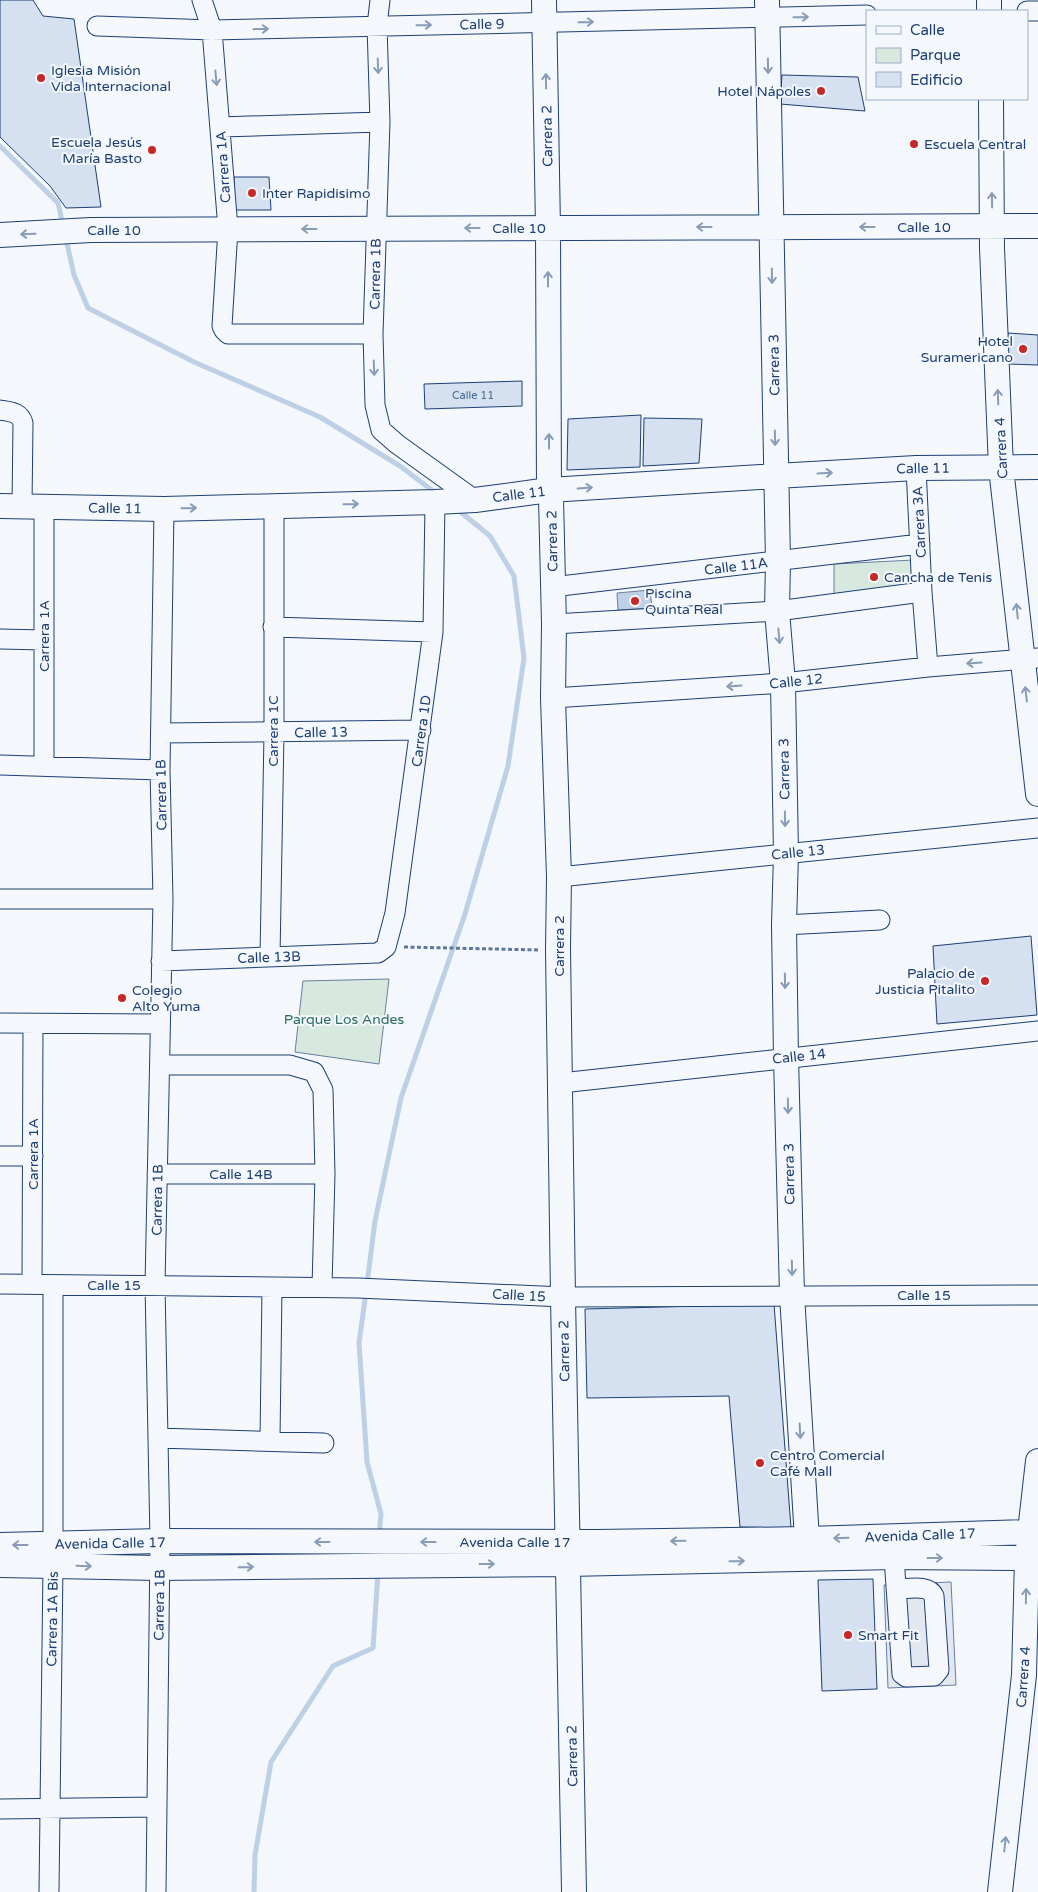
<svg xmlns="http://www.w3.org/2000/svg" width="1038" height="1892" viewBox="0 0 1038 1892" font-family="'Varela Round',sans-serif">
<rect width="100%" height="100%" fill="#f4f7fb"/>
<!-- green -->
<path fill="#d7e8df" stroke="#687fa3" d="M914,560L915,591L834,598V564Z
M389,979L379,1064L295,1052L303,981Z"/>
<!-- parking -->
<path fill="#e3e8f0" stroke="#687fa3" d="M951,1582L956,1685L888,1688L884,1585Z"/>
<!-- water -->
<path fill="#bed0e5" stroke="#687fa3" d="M650,590L652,608L618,610L617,593Z"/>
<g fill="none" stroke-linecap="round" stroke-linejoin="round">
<!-- stream -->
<path stroke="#bed0e5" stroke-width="5" d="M0,146L58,203L63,225
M66,239L74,275L88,308L194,362L320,417L400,466L437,494
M367,1284L375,1221L401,1098L465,914L508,766L524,658L514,576L490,536L457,509
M366,1292L359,1343L367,1462L381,1514L379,1536
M254,1892L255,1855L271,1762L333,1666L373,1648L378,1572"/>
</g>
<!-- building -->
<path fill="#d5e0f0" stroke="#1d3f73" d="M0,0H33L43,16L74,19L101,207L66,208L50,186L0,137Z
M782,75L858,77L865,111L780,104Z
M234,177H269L271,210H235Z
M1008,333L1038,335V365L1008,364Z
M522,381V406L425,409L424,384Z
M641,415L640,467L567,470L568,419Z
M644,418L702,419L699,463L643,466Z
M1031,936L1037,1015L937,1024L933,946Z
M774,1304L791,1528L740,1527L729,1396L587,1398L585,1309Z
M873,1579L877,1689L822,1691L818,1580Z"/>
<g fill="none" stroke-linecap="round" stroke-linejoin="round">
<defs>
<path id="minor" d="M202,0L212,30L228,229L222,326L224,330L228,334H373
M380,0L377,26L380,122L373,334L375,405L381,430L397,444L475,500
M1027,11H1038
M97,26L212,30L867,15
M220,127L380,122
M0,410C11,412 20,412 23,423L22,506
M916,468L922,592L928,667
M44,507V765
M552,587L920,544
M554,624L777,611L922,592
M273,627L433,632
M0,639L44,640
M553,698L783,683L928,667L1038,658
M161,733L421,730
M0,765L160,770
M559,877L1038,828
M0,899H163
M784,925L880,920
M270,957L274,733V506
M161,961L378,953L386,947L395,913L433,632L435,502
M0,1023L160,1024
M160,1065H290L314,1072L323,1090L325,1174L322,1287
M561,1083L1038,1031
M0,1156H33
M157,1174H325
M0,1284L358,1288L563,1297L1038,1295
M32,1284L33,1024
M158,1438L324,1443
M270,1440L272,1287
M894,1557L902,1674L906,1677L934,1676L939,1670L934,1596C929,1584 908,1589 897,1589
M0,1809L157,1807
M49,1892L53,1565V1286
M156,1892L160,1541L155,1285L163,899L160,770L164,509"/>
<path id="major" d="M544,0L548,228L549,490L551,498L554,624L553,698L559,877L558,950L563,1297L574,1892
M767,0L778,561L777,611L783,683L786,854L784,925L786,1057L792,1295L807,1539
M989,11V0
M991,99L992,248L1001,468L1038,794
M0,235L91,230L1038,226
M0,506L164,509L435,502L475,500L549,490L776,476L916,468L1038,467
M0,1545L160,1541L596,1542L807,1539L1030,1532L1038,1528
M0,1565L159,1568L568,1564L894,1557L1027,1558
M1000,1892L1024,1675L1027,1558L1038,1461"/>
</defs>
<!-- minor casing -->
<use href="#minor" stroke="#1d3f73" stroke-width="21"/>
<!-- major casing -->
<use href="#major" stroke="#1d3f73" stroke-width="26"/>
<!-- path -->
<path stroke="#5e769c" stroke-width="3" stroke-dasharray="4 2.5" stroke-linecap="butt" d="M404,947L540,950"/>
<!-- minor -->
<use href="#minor" stroke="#f4f7fb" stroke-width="19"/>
<!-- major -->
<use href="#major" stroke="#f4f7fb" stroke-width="24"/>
</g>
<!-- one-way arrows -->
<defs><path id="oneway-shaft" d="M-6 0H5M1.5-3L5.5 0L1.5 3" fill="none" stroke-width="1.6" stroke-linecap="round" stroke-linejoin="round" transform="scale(1.25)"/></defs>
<g stroke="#889bb7">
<use href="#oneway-shaft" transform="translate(801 17) rotate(-1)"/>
<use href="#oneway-shaft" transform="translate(586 22) rotate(-1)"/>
<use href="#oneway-shaft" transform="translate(424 25) rotate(-1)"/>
<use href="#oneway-shaft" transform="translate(261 29) rotate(-1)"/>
<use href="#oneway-shaft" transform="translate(378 66) rotate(88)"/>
<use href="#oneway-shaft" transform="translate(768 66) rotate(89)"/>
<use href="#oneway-shaft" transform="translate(216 78) rotate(85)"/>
<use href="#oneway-shaft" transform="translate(546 81) rotate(-91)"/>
<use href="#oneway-shaft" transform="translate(992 200) rotate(-91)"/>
<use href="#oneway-shaft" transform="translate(704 227) rotate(180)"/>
<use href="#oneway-shaft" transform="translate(867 227) rotate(180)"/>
<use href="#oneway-shaft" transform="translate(472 228) rotate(180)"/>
<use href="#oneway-shaft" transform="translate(309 229) rotate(180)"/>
<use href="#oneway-shaft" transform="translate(28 234) rotate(178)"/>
<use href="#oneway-shaft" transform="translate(772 276) rotate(89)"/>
<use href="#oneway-shaft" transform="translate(548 279) rotate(-90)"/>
<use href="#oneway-shaft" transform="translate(374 368) rotate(88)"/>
<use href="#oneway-shaft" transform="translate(998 397) rotate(-92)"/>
<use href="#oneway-shaft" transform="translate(775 438) rotate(89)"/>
<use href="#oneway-shaft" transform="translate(549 441) rotate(-90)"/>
<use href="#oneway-shaft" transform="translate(825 473) rotate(-3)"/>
<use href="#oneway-shaft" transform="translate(585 488) rotate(-4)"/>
<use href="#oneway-shaft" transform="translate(351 504) rotate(-1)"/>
<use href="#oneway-shaft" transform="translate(189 508) rotate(-1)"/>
<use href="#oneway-shaft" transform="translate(1017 611) rotate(-96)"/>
<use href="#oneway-shaft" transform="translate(779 636) rotate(85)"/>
<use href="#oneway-shaft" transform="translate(974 663) rotate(176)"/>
<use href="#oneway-shaft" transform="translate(734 686) rotate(176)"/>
<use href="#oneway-shaft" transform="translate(1026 694) rotate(-97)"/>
<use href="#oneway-shaft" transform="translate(785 819) rotate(89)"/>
<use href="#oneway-shaft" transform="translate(785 981) rotate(89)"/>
<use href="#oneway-shaft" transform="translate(788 1106) rotate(89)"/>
<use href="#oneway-shaft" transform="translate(792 1268) rotate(89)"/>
<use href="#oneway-shaft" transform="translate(800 1431) rotate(87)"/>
<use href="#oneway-shaft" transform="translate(841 1538) rotate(178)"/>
<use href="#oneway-shaft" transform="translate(678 1541) rotate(179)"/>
<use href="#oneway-shaft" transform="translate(322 1542) rotate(-180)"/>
<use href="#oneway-shaft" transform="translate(428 1542) rotate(-180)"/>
<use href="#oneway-shaft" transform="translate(20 1545) rotate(180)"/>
<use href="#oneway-shaft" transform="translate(935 1558)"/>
<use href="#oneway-shaft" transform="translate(737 1561) rotate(-1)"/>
<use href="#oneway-shaft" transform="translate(487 1564)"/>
<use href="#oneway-shaft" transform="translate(84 1566) rotate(2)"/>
<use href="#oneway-shaft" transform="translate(246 1567) rotate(-1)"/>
<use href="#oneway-shaft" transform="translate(1026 1596) rotate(-89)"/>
<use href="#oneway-shaft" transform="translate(1005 1844) rotate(-84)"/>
</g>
<!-- markers -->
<g fill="#c62828" stroke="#f4f7fb" stroke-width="2">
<circle cx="41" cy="78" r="5"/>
<circle cx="821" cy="91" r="5"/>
<circle cx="914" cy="144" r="5"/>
<circle cx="152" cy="150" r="5"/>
<circle cx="252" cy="193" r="5"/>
<circle cx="1023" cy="349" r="5"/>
<circle cx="874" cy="577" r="5"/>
<circle cx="635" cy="601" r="5"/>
<circle cx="985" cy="981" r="5"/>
<circle cx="122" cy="998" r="5"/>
<circle cx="760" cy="1463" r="5"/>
<circle cx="848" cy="1635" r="5"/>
</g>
<g text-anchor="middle" stroke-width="4" stroke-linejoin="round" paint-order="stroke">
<!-- number labels -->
<g font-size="11" fill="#4b6792">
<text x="473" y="399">Calle 11</text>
</g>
<!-- street labels -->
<g font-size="14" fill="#1d3f73" stroke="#f4f7fb">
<text transform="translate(482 24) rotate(-1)" y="5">Calle 9</text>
<text transform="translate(547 136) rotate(-91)" y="5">Carrera 2</text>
<text transform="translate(223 167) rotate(-94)" y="5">Carrera 1A</text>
<text x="924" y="232">Calle 10</text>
<text x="519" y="233">Calle 10</text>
<text x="114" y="235">Calle 10</text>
<text transform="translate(375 274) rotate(-89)" y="5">Carrera 1B</text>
<text transform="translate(774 365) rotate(-91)" y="5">Carrera 3</text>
<text transform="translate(1001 448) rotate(-93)" y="5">Carrera 4</text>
<text transform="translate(923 468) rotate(-1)" y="5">Calle 11</text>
<text transform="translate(519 494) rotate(-7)" y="5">Calle 11</text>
<text transform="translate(115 508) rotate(1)" y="5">Calle 11</text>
<text transform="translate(919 522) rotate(-93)" y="5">Carrera 3A</text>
<text transform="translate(552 541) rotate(-91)" y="5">Carrera 2</text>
<text transform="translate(736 566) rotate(-7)" y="5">Calle 11A</text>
<text transform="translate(44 636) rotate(-90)" y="5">Carrera 1A</text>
<text transform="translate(796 681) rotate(-6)" y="5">Calle 12</text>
<text transform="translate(273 731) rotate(-90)" y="5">Carrera 1C</text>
<text transform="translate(421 731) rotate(-82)" y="5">Carrera 1D</text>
<text transform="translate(321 732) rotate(-1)" y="5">Calle 13</text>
<text transform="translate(784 769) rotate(-91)" y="5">Carrera 3</text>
<text transform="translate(161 795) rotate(-91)" y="5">Carrera 1B</text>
<text transform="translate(798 852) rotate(-6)" y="5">Calle 13</text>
<text transform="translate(559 946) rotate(-90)" y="5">Carrera 2</text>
<text transform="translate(269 957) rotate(-2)" y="5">Calle 13B</text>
<text transform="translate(799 1056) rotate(-6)" y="5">Calle 14</text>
<text transform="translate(33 1154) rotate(-90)" y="5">Carrera 1A</text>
<text x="241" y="1179">Calle 14B</text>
<text transform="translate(789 1174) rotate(-91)" y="5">Carrera 3</text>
<text transform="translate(157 1200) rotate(-89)" y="5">Carrera 1B</text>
<text x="114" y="1290">Calle 15</text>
<text transform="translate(519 1295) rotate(3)" y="5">Calle 15</text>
<text x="924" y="1300">Calle 15</text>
<text transform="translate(564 1351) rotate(-91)" y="5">Carrera 2</text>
<text transform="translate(920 1535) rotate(-2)" y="5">Avenida Calle 17</text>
<text x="515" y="1547">Avenida Calle 17</text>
<text transform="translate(110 1543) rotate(-1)" y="5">Avenida Calle 17</text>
<text transform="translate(159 1605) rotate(-89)" y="5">Carrera 1B</text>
<text transform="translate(52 1619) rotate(-89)" y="5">Carrera 1A Bis</text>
<text transform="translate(1023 1677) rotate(-86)" y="5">Carrera 4</text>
<text transform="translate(572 1756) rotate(-91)" y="5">Carrera 2</text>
</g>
<!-- poi labels -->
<g font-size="14" fill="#1d3f73" stroke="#f4f7fb" text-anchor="start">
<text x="51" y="75">Iglesia Misión<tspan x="51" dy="16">Vida Internacional</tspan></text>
<text x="811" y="96" text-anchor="end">Hotel Nápoles</text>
<text x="142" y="147" text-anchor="end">Escuela Jesús<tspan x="142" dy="16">María Basto</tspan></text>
<text x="924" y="149">Escuela Central</text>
<text x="262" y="198">Inter Rapidisimo</text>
<text x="1013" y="346" text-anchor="end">Hotel<tspan x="1013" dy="16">Suramericano</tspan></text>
<text x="884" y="582">Cancha de Tenis</text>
<text x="645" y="598">Piscina<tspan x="645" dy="16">Quinta Real</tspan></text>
<text x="975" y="978" text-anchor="end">Palacio de<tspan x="975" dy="16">Justicia Pitalito</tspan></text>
<text x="132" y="995">Colegio<tspan x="132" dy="16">Alto Yuma</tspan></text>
<text x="770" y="1460">Centro Comercial<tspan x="770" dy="16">Café Mall</tspan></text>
<text x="858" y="1640">Smart Fit</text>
</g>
<!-- park labels -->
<g font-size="14" fill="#2c6c60" stroke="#f4f7fb">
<text x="344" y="1024">Parque Los Andes</text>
</g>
</g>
<!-- legend -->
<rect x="866" y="10" width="162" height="90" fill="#f4f7fb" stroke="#9eadc5"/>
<rect x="876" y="26" width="25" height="8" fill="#f4f7fb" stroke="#9eadc5"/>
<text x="910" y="35" font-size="15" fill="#1d3f73">Calle</text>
<rect x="876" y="48" width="25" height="15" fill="#d7e8df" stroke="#9eadc5"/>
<text x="910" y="60" font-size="15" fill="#1d3f73">Parque</text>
<rect x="876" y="72" width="25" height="15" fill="#d5e0f0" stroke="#9eadc5"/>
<text x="910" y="85" font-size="15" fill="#1d3f73">Edificio</text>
</svg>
